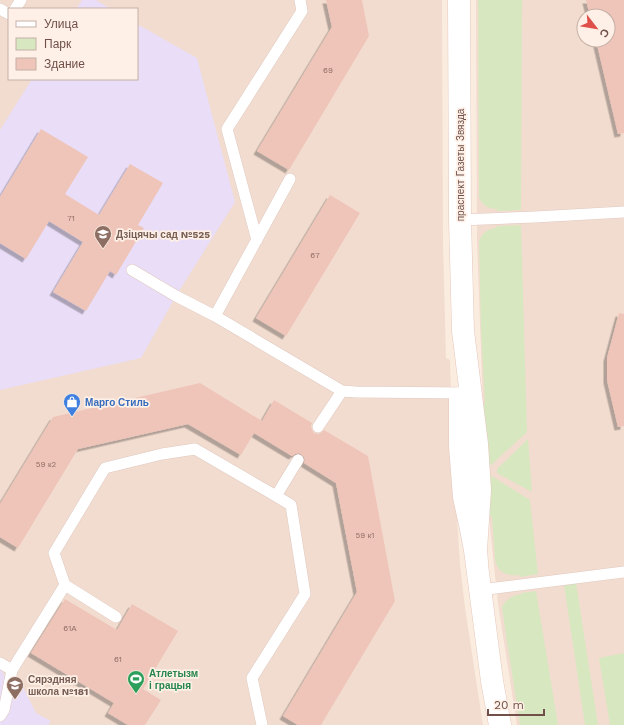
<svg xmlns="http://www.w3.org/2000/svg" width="624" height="725" viewBox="0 0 624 725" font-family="'Work Sans',sans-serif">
<defs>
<filter id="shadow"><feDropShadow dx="-3.5" dy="3.5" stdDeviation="0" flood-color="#0004"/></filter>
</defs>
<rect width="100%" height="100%" fill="#fbece0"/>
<!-- residential -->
<path fill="#f2dccf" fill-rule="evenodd" d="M0,0H442L443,242L446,358L450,360L451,395L459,516L457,519L460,564L465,608L483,725H0ZM9,9H137V79H9Z
M476,0H624V725H517L498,604L489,518L487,516L477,241ZM584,16H608V40H584Z"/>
<!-- education -->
<path fill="#e9ddf7" d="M82,0H96L111,9H76Z
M137,24L197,58L235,202L176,296L141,358L0,390V130L32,79H137Z
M0,667L2,668L4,676L23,687L36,713L51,721L48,725H0Z"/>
<!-- green -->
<path fill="#d7e7c0" d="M478,0H522L521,210L497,211V209C488,209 482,205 479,197Z
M521,225L527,432L491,465H488L481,406L485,403L481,330L479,242C482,232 488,229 496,228L497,226Z
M528,439L532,492L497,473V469Z
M490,475L530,500L538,574L520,577L519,575C507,576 498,573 495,560L492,517L489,515Z
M576,583L598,725H585L564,585Z
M536,591L558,725H520L506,635L502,607C506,599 513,595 522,594V593Z
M624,653V725H610L599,658Z"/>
<!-- building -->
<path fill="#efc5b9" filter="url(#shadow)" d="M326,0H362L369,36L289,170L257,151L332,27Z
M586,0H624V133L618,134L596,40H608V16H590Z
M41,129L88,157L65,194L99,215L130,164L163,183L138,225L144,228L116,275L110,271L86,311L53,292L83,242L49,221L26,259L0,243V197Z
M330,195L360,213L286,336L256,318Z
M619,313L624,314V426L618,427L607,380V358Z
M200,383L262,421L274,400L312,423L311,426L312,430L314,433L318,434L321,433L324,430L368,456L395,601L321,725H298L283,716L357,592L336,483L304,463L305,460L304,457L301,454L298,453L295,454L292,456L254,433L241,455L188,424L78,449L18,548L0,537V504L53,417Z
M65,599L117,630L132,604L178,631L143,689L161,700L145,725H128L108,713L114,703L31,653Z"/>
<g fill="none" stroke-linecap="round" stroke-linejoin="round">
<defs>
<path id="lane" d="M0,9L9,14
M15,9L21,0
M460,220L535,217L624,212
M257,240L227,129L302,11L300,0
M132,270L176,296L215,316L342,391L356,392L465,393
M215,316L290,179
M318,427L342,391
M480,590L624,572
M116,617L65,585L54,553L105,468L162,454L195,449L276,496
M0,663L12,670
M0,716L4,710L12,670L65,585
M262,725L252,678L305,594L291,505L276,496L298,460"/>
<path id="secondary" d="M459,0L460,220L463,331L477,444L480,490L476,550L477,562
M460,398V446L464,497L471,529L475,550L492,681L500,725"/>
</defs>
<!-- lane casing -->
<use href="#lane" stroke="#e0c9c0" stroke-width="12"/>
<!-- secondary casing -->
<use href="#secondary" stroke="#e5c8bd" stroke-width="23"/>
<!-- lane -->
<use href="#lane" stroke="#fff" stroke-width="11"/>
<!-- secondary -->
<use href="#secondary" stroke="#fff" stroke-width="22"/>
</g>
<!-- icons -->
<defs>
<symbol id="school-pin" viewBox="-11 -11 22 30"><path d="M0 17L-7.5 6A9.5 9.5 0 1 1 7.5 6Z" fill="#8d6e63" stroke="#fef0e6"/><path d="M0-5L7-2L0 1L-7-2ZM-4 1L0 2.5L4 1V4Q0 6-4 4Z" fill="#fff"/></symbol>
<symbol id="shop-pin" viewBox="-11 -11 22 30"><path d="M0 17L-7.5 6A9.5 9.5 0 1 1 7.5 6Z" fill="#3f7fe0" stroke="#fef0e6"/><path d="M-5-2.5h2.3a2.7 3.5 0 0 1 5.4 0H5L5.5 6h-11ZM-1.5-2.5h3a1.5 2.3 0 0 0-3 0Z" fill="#fff"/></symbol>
<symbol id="stadium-pin" viewBox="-11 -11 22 30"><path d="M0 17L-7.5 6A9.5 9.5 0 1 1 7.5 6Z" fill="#2e9e5b" stroke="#fef0e6"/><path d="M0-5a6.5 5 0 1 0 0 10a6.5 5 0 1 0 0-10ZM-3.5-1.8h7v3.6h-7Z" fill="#fff"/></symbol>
</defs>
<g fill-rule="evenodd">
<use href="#school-pin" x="93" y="224" width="20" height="27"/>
<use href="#shop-pin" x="62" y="392" width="20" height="27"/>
<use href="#stadium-pin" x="126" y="669" width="20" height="27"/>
<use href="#school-pin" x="5" y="675" width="20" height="27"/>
</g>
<g text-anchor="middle" stroke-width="3.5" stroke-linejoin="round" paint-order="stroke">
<!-- number labels -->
<g font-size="8" fill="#906d65">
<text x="328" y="73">69</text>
<text x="71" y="221">71</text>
<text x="315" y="258">67</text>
<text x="46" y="467">59 к2</text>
<text x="365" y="538">59 к1</text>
<text x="70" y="631">61А</text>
<text x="118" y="662">61</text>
</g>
<!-- street labels -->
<g font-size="10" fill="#705049" stroke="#fef0e6">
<text transform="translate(460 165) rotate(-90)" y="4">праспект Газеты Звязда</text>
</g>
<!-- education labels -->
<g font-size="10" font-weight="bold" fill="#785e54" stroke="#fef0e6" text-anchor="start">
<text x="116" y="238">Дзіцячы сад №525</text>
<text x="28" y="683">Сярэдняя<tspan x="28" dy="12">школа №181</tspan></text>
</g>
<!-- shop labels -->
<g font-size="10" font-weight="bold" fill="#366cbe" stroke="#fef0e6" text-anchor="start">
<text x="85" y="406">Марго Стиль</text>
</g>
<!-- leisure labels -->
<g font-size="10" font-weight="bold" fill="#27864d" stroke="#fef0e6" text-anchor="start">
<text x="149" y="677">Атлетызм<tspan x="149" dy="12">і грацыя</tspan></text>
</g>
</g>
<!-- legend -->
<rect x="8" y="8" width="130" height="72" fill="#fef0e6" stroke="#c5b0a7"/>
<rect x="16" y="21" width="20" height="6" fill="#ffffff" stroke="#c5b0a7"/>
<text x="44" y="28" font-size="12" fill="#705049">Улица</text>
<rect x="16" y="38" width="20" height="12" fill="#d7e7c0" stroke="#c5b0a7"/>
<text x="44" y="48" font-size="12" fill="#705049">Парк</text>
<rect x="16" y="58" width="20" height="12" fill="#efc5b9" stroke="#c5b0a7"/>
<text x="44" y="68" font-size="12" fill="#705049">Здание</text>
<!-- north arrow -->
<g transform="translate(596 28) rotate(121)"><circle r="19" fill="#fef0e6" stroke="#c5b0a7"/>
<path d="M0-3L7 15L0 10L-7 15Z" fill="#e0504a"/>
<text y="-6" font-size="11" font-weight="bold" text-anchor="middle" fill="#705049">С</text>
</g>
<!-- scale -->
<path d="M488 709v6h56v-6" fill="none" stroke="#705049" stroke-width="2"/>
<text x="494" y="709" font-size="12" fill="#705049" stroke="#fef0e6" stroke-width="3" paint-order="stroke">20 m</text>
</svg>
